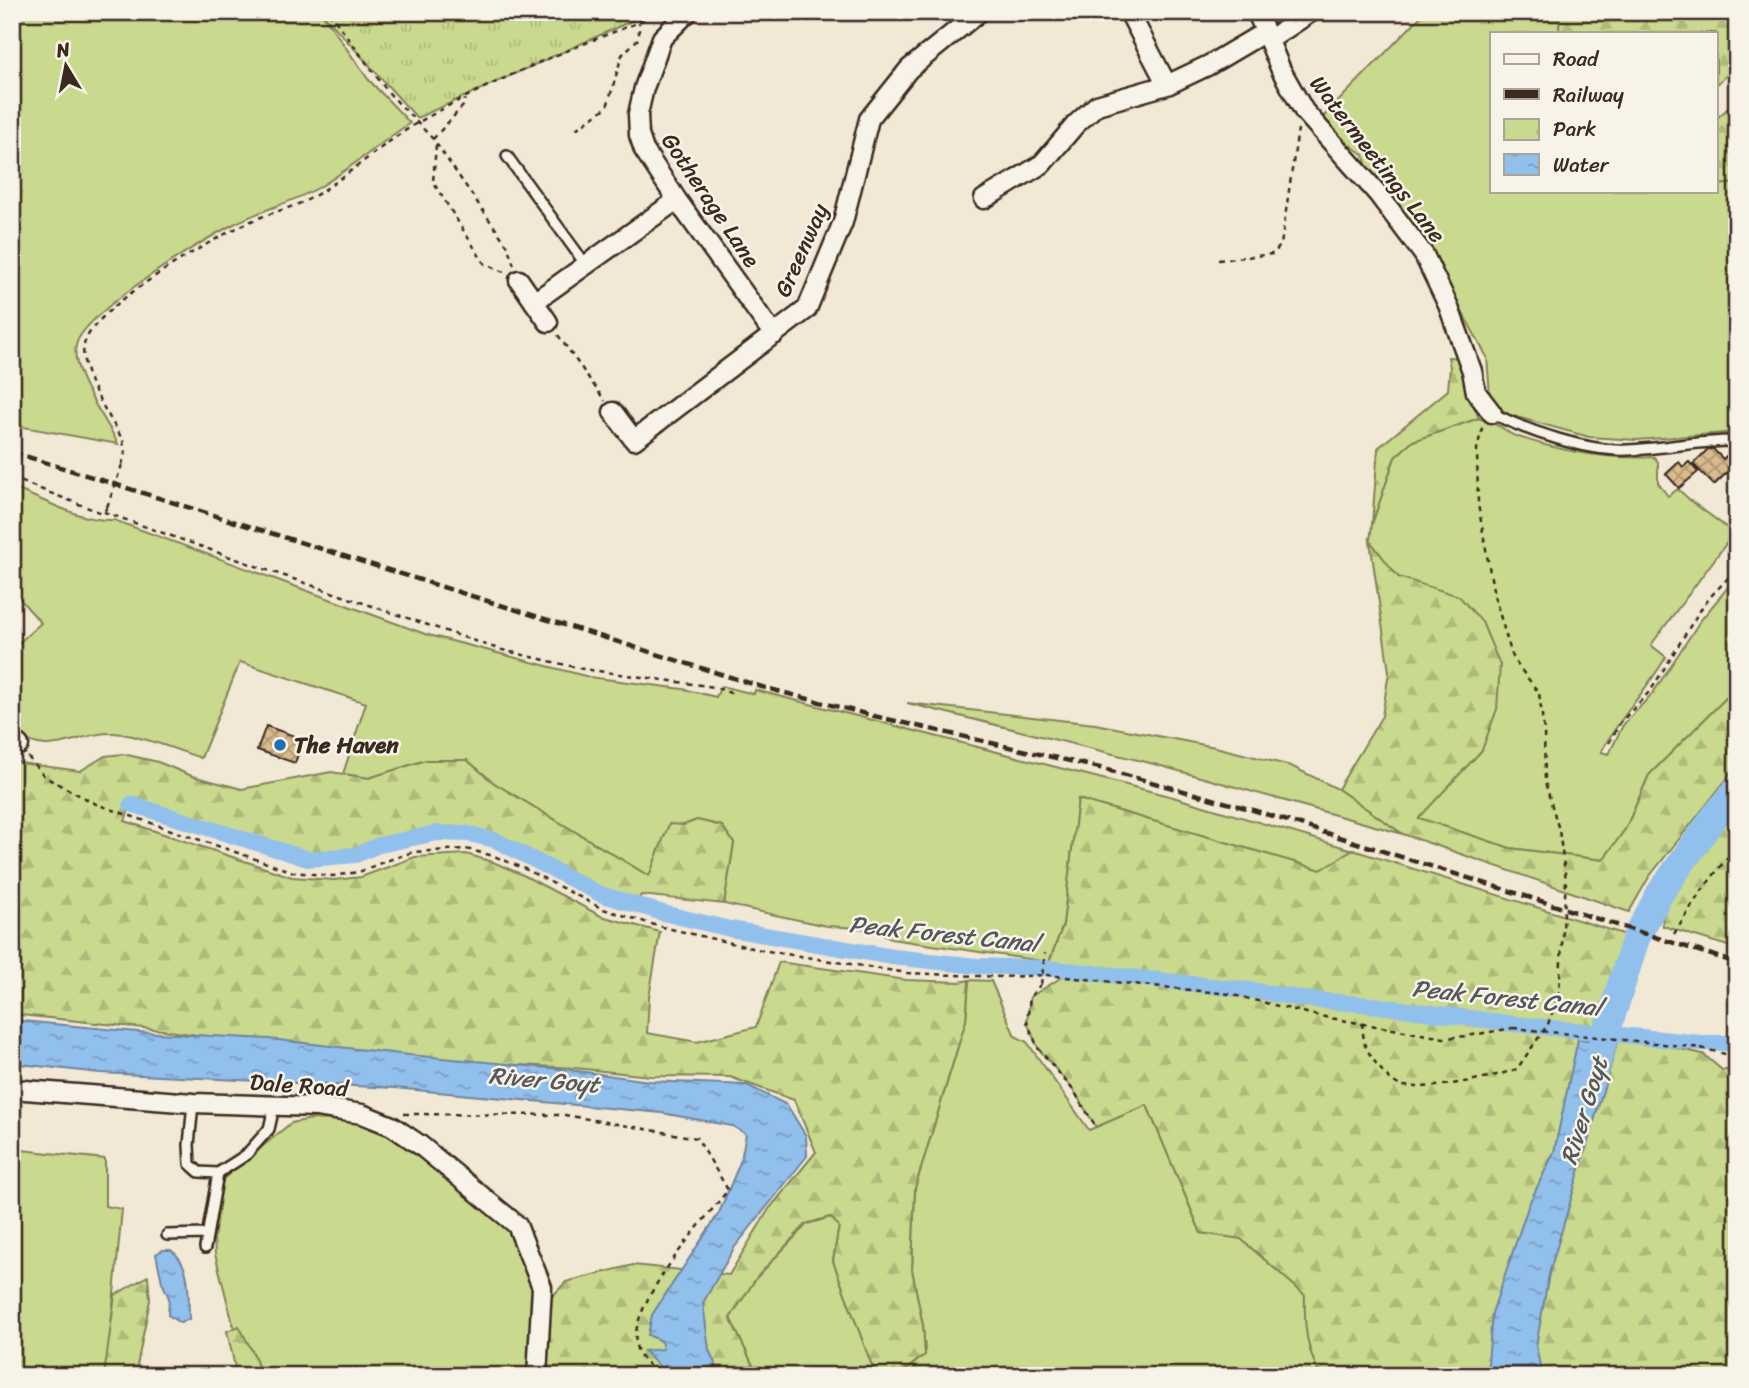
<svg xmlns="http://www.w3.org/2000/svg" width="1749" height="1388" viewBox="0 0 1749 1388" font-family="Sriracha,sans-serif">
<defs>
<pattern id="forest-firs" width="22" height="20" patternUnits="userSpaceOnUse" patternTransform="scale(1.75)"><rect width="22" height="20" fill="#c9d98d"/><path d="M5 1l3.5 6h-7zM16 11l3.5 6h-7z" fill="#aeba79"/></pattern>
<pattern id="park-tufts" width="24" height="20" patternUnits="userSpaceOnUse" patternTransform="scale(1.75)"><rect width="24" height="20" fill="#c9d98d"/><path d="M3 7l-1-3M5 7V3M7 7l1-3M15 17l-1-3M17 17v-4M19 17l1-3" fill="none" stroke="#aeba79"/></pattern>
<pattern id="water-ripples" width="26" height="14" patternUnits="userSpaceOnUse" patternTransform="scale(1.75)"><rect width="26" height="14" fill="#92c0ec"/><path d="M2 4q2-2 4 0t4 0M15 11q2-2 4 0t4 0" fill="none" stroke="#789cbf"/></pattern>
<pattern id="building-cross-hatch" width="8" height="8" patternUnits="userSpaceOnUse" patternTransform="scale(1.75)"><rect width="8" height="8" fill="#dabb8d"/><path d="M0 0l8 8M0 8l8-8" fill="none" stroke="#b29873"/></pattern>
</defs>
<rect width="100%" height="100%" fill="#f1e8d6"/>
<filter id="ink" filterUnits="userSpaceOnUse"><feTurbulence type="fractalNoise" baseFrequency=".0143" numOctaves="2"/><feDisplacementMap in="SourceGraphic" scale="14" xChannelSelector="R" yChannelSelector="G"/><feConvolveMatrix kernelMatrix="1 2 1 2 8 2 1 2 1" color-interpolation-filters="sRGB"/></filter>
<g filter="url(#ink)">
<!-- grass -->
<path fill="#c9d98d" stroke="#828256" stroke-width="2" d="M20,12H321L368,79L410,123C379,144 350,169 318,188C291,203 261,210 234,224C201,241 90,309 77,342C67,370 107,419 118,444L12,425V25L18,21Z
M1425,12H1560L1559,33H1492V191H1716V185L1737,183V432L1637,440L1589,437L1510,415L1496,406L1490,396L1487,357L1424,243L1367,168L1364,155L1338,137L1327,125L1323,117Z
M1479,418C1486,422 1493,423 1499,426C1504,428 1508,433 1513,435C1558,451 1606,460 1654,457L1658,462V483L1668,496L1678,489L1691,501L1734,533L1651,645L1666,657C1646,691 1619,718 1601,752L1609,754L1623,725L1653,693L1700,621L1733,581L1737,584V687L1649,775L1626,828L1603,860L1510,848L1418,818L1482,750L1425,587L1398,577L1370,541L1372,524L1395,457L1413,441Z
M12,488C44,499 81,522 114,520L425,634L589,677L683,689L716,697L721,686L754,694L755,690L1173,797L1353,850L1321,870L1078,799L1063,925L1049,962L891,939L872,929L827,926L724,904L734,843L722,826L697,820L684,825L649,876L494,783L467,760H426L369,778L343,774L366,703L240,662L201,758C176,750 148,738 122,734C80,727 53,764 12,731V649L41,623L12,590Z
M907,703L1095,724L1215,747L1291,766L1338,789L1403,834L1154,764Z
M969,980L991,981L1015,1036L1027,1042L1089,1130L1147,1105L1201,1233L1241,1238L1305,1295C1305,1326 1306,1349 1321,1376H895L901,1375L925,1354L923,1326L912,1270L915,1188L966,1020Z
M312,1119L358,1122L388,1132L424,1156L513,1231L535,1290L527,1376H261L254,1355L239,1327L234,1328L215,1254L214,1238L223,1179L291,1123Z
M12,1149L105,1159V1206L122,1209L109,1347L104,1376H12Z
M831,1217L839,1226L833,1261L874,1371L888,1376H758L730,1318L757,1277L807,1224Z"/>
<!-- forest -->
<path fill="url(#forest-firs)" stroke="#828256" stroke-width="2" d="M1560,12H1737V66L1716,85V33H1559Z
M1737,100V183L1716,185V119Z
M1448,357L1462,358L1473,404L1479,418L1413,441L1395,457L1372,524L1378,448L1448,390L1450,367Z
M1370,541L1398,577L1459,596L1482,622L1500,665L1497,709L1482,750L1419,818L1510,848L1603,860L1626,828L1649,775L1737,687V766L1649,877L1629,912L1403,834L1338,789L1382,716L1389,672Z
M123,754L158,762L192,776L242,789L331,772L369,778L426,760H467L494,783L649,876L669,824L684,825L697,820L722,826L734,843L724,904L641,895L636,904L600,894L495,840L469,834L437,833L379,845L356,855L308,859L131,804L125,821L292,877L334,880L361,877L415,857L466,854L493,862L523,875L601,916L660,932L649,997L647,1033L697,1042L756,1027L779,962L906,980L960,982L969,980L966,1020L915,1188L912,1270L923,1326L925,1355C903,1369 904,1381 874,1371L833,1261L839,1226L830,1217L806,1224L757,1277L730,1318L758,1376H537L542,1307L566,1282L633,1265L729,1275L769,1209L816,1152L794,1100L730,1077L650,1076L575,1068L445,1061L282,1047L162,1030L12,1014V755L20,763L80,771L105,756Z
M1737,790V949L1663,926L1660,893L1714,817Z
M1078,799L1321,870L1353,850L1636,938L1624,980L1605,1032L1703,1054L1722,1070H1737V1376H1321C1306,1349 1304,1325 1305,1295L1241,1239L1201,1233L1147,1105L1096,1127L1074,1091L1038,1048L1027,1022L1030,997L1062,977L1065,972L1047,968L1063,925Z
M148,1276L150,1300L135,1376H104L115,1295Z
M239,1326L254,1355L261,1376H237L227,1331Z"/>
<!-- park -->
<path fill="url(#park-tufts)" stroke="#828256" stroke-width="2" d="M321,12H651L417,118Z"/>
<!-- water -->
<path fill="url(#water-ripples)" stroke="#6f849a" stroke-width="2" d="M12,1020L138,1032L269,1039L409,1055L571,1070L649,1081L747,1085L787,1105L806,1136L807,1156L734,1248L703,1303L709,1350L721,1376H669L644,1351L663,1349L661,1341L648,1335L652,1315L719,1213L741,1160L746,1134L732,1126L662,1113L394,1088L100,1073L12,1063Z
M1578,1039L1617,1043L1549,1274L1536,1346L1542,1376H1487L1492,1313L1529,1204L1554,1152Z
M163,1250H171C192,1265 188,1295 189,1319L180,1323L168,1315L169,1298L162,1282L156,1254Z"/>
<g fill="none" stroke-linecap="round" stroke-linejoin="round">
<!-- canal -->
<path stroke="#92c0ec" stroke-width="16" d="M131,804L308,859L356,855L379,845L437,833L469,834L495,840L600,894L663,913L730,929L893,957L977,966L1047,968L1257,991L1303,999L1372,1005L1514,1024L1701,1043H1737"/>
<!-- river -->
<path stroke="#92c0ec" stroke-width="28" d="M1592,1078L1636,938L1660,893L1714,817L1737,790"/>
</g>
<!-- building -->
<path fill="url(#building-cross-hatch)" stroke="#3b2a1e" stroke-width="2" d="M1735,448H1737V463L1714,485L1693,464L1708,449H1713L1723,459Z
M1679,462L1683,467L1689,462L1698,472L1679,488L1666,474Z
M266,726L303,739L295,763L257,750Z"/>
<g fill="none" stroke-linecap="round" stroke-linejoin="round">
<defs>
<path id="service" d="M507,156L586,265
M1492,413C1527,431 1588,452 1628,450C1664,449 1700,440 1737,441
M193,1103L189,1145L190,1164L199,1172L218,1173L246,1155L269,1129L274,1107
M167,1235L206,1234
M205,1248L218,1173"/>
<path id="minor" d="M688,12L662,38L644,88L638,114L639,135L644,150L677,200L774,335
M1129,12L1167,85
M1257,12L1281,70L1304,111L1378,194L1424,255L1448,305L1472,371L1476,392L1492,413
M1269,40L1311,12
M984,199L1042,164L1076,124L1097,105L1167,85L1209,65L1265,32
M519,280L548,322
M534,302L677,200
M613,412L634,440L807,309L843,222L869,119L909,69L979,12
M12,739L19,745
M12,1089L193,1103L317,1107L362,1114L392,1126L420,1145L517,1225L542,1287L537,1376"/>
</defs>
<!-- service casing -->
<use href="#service" stroke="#3b2a1e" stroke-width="14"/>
<!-- minor casing -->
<use href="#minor" stroke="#3b2a1e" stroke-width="23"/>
<!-- path -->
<path stroke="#3b2a1e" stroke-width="2.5" stroke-dasharray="5 5" stroke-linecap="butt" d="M329,12L388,92L433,139L507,245L514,265
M576,129L607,107L622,55L639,38V23
M433,139L463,106L465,99
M436,145L433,182L484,263L504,272
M1218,260L1273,254L1281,245L1298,129
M558,335L605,401
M122,465L125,453L123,441C111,417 78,373 84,345C91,308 212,239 247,223C267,213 291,209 311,198C349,176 381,144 419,122C477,89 540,61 601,37C621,29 641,22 660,12
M12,478L99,512H104L107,507
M1737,484C1726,502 1727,506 1737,525
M104,512L267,570L498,649L583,669L715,687L733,694
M1609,743L1620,723L1651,690L1697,615L1710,597L1733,573L1737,564
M28,757L45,777L96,804L293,872L333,876L359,872L383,862L413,852L466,849L494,856L525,869L603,909L658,926L761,950L907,973L1003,977L1047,975L1229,994L1319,1016L1444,1038L1467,1036L1513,1028
M1674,934L1700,893L1737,845
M1041,984L1030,997L1027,1022L1038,1048L1074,1091L1096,1127
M1362,1023C1363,1030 1363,1038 1365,1045C1369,1056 1388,1081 1399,1085C1425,1092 1491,1078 1517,1069L1548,1024L1559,994L1566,880L1559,830L1545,782L1544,730L1539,693L1513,659L1494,595L1478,504L1477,449L1483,424
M1701,1048L1737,1057
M404,1114L565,1115L697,1138L728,1190C702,1223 629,1303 636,1345C638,1359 651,1364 656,1376"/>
<!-- service -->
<use href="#service" stroke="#f7f3e8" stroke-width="9"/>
<!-- minor -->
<use href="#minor" stroke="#f7f3e8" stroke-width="18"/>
<!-- rail -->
<path stroke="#3b2a1e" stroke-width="4.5" stroke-dasharray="10 5" stroke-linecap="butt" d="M12,452L762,687L874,716L1100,768L1253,810L1737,963"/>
<!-- path-bridge -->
<path stroke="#3b2a1e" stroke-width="2.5" stroke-dasharray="5 5" stroke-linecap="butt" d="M107,507L122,465
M1041,984L1045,953
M1513,1028L1701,1048"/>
</g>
</g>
<!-- markers -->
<circle fill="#1f6fb2" stroke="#f7f3e8" stroke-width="2.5" cx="280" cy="745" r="7"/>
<g text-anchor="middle" stroke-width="5" stroke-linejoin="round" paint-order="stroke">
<!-- street labels -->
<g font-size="23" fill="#3b2a1e" stroke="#f7f3e8">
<text transform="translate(1378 159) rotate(52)" y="8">Watermeetings Lane</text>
<text transform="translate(711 200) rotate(56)" y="8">Gotherage Lane</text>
<text transform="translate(801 250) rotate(-66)" y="8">Greenway</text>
<text transform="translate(299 1085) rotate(4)" y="8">Dale Road</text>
</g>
<!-- poi labels -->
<g font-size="23" font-weight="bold" fill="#3b2a1e" stroke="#f7f3e8" text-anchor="start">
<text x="294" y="753">The Haven</text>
</g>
<!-- water labels -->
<g font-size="24" font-style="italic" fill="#55575c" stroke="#f7f3e8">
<text transform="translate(944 934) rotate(6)" y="8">Peak Forest Canal</text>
<text transform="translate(1507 998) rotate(6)" y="8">Peak Forest Canal</text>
<text transform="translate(544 1080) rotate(5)" y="8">River Goyt</text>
<text transform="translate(1584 1111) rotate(-73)" y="8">River Goyt</text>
</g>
</g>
<!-- margin -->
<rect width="1749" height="1388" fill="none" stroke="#f7f3e8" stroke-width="42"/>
<rect x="21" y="21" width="1707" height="1346" fill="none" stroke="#3b2a1e" stroke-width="2.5" filter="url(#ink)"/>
<!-- legend -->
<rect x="1490" y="32" width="228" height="161" fill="#f7f3e8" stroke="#aca397" stroke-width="2"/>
<rect x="1504" y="54" width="35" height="10" fill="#f7f3e8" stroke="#aca397" stroke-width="2"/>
<text x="1553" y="66" font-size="21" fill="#3b2a1e">Road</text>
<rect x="1504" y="89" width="35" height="10" fill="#3b2a1e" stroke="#aca397" stroke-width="2"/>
<text x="1553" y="102" font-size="21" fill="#3b2a1e">Railway</text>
<rect x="1504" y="119" width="35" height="21" fill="url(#park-tufts)" stroke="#aca397" stroke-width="2"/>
<text x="1553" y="136" font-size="21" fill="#3b2a1e">Park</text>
<rect x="1504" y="154" width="35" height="21" fill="url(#water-ripples)" stroke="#aca397" stroke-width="2"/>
<text x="1553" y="172" font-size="21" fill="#3b2a1e">Water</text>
<!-- north arrow -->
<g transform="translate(66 66) rotate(350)" stroke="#f7f3e8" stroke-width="5" paint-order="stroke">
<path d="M0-5L12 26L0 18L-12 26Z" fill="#3b2a1e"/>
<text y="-10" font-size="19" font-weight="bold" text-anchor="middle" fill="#3b2a1e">N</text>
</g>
</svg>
